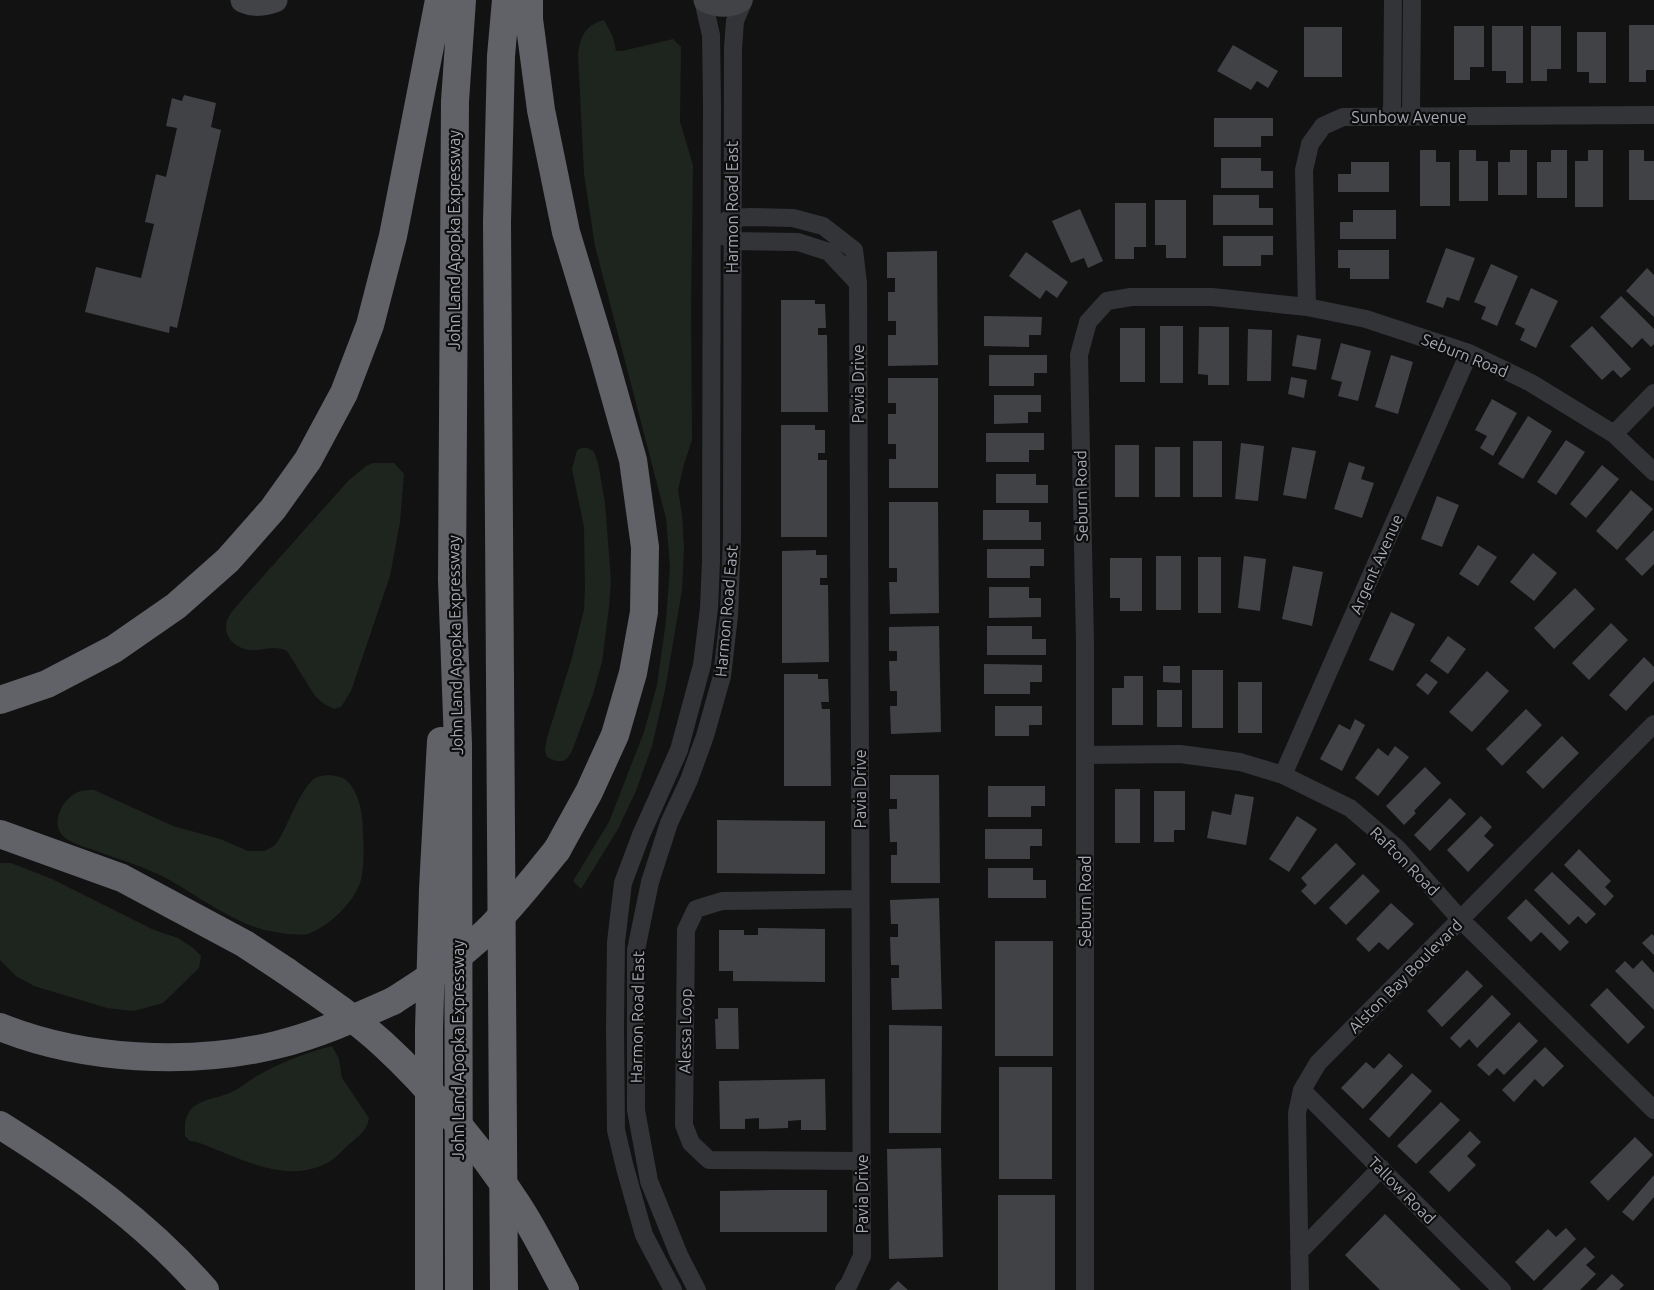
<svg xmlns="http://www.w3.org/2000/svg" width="1654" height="1290" viewBox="0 0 1654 1290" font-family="Ubuntu,sans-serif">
<rect width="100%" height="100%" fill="#121213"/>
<!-- green -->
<path fill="#1e251f" d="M604,20L613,37L616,51H622L673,39L681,47L680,122L693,165L691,309L692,440L684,464L678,490L682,515L684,547L682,590L665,690L652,746L636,791L618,829L581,889L573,881L609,822L644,732L657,685L666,621L670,567L666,518L595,246L584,174L578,53C581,36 585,25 604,20Z
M581,448H588L594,452L598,463L605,503L611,581L609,607L602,662L593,694L572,751C565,764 559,763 547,757L545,750L547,738L571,661L584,610L585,587L584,527L572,469L577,450Z
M373,463H394L404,474L400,522L390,576L351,691L341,707L334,709L324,704L315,696L287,651C273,644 262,652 249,650C230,647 219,630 231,613C234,609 238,605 241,601L348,481L366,466Z
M329,775C337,776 344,777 349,783C360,795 363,817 363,833C364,847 364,861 362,875C359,898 330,926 308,934C299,936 279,933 270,931C236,925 197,895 166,878C145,867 121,860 99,852C87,847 74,845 64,837C50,824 61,801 76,793C81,790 88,790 94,790L173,826L220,839L248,851H264L274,846L278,841C288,826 302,784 317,777C321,776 325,775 329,775Z
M0,863H11L52,879L154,930L178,938L193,948L201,956L199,968L163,1003L134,1011L107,1008L34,986L16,976L0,960Z
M332,1046L339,1059L342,1078L369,1118C367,1132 356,1138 346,1147C341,1152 335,1158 329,1162C286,1186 238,1157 197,1142L190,1141L185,1136C185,1129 184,1120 188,1114C195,1099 218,1099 232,1092C241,1088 248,1081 257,1076C279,1063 307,1052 332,1046Z"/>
<!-- building -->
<path fill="#414246" d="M1629,25H1654V70H1646V82H1629Z
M1454,26H1484V67H1470V80H1454Z
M1492,26H1523V83H1506V71H1492Z
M1531,26H1561V69H1547V81H1531Z
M1304,27H1342V77H1304Z
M1577,32H1606V83H1589V72H1577Z
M1233,45L1278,71L1268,88L1257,81L1251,90L1217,71Z
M184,95L216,103L211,127L221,130L177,328L170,326L169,333L85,312L96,267L141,278L154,224L145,222L156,174L166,177L177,128L166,126L172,98L182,101Z
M1214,118H1273V136H1261V147H1214Z
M1420,150H1436V162H1450V206H1420Z
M1459,150H1476V161H1488V201H1459Z
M1510,150H1527V195H1498V162H1510Z
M1551,150H1567V198H1537V162H1551Z
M1588,150H1603V207H1575V161H1588Z
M1629,150H1644V161H1654V200H1629Z
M1221,158H1261V171H1273V188H1221Z
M1351,162H1389V192H1338V174H1351Z
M1213,195H1259V208H1273V225H1213Z
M1155,200H1186V258H1166V245H1155Z
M1115,203H1146V247H1134V259H1115Z
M1080,209L1103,261L1088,268L1084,258L1071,263L1052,221Z
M1353,210H1396V239H1340V222H1353Z
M1223,236H1273V255H1261V266H1223Z
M1446,248L1475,258L1459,301L1447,297L1443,308L1426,302Z
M1338,250H1389V279H1350V268H1338Z
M937,251L938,365L888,366V335H896V321H888V292H895V278H887V252Z
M1026,252L1068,282L1057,298L1046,290L1040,299L1009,276Z
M1491,264L1518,276L1497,326L1481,319L1486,307L1474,302Z
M1647,268L1654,275V317L1626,291Z
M1531,288L1558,301L1536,348L1520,340L1525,329L1515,324Z
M1621,296L1654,329V344L1651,347L1642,338L1632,348L1600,317Z
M781,300H815V304H825L826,328H818V335H827L828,412H781Z
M984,316L1042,317L1041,335H1029V347L984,346Z
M1160,326H1183V383H1160Z
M1592,326L1631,369L1621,378L1613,370L1602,380L1570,346Z
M1199,327H1229V385H1208V375L1198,374Z
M1120,328H1145V382H1120Z
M1248,329L1272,330L1271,381H1247Z
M1297,335L1321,339L1316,370L1292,366Z
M1341,343L1371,351L1358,401L1338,396L1342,382L1331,379Z
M989,355H1047V373H1034V386H989Z
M1391,355L1413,362L1398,414L1375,407Z
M1291,377L1307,380L1304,398L1288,394Z
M888,378H938V488H889V459H896V444H888V414H896V403H888Z
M994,395H1041V412H1028V423L994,424Z
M1492,399L1517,413L1493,456L1480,448L1487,436L1475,430Z
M1528,416L1552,431L1523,479L1498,464Z
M781,425H815V430H825V453H818V460H827V537H781Z
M986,433H1044V450H1029V462H986Z
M1566,440L1585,452L1556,495L1537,482Z
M1193,441H1222V497H1193Z
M1241,443L1264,446L1258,501L1235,499Z
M1115,445H1139V497H1115Z
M1155,447H1180V497H1155Z
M1292,447L1316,451L1306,499L1283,495Z
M1349,462L1365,467L1361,479L1374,483L1362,518L1334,509Z
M1602,465L1619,479L1586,518L1570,504Z
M996,474H1036V485H1048V503H996Z
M1631,490L1653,509L1617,550L1596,531Z
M1437,496L1459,505L1442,547L1421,539Z
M889,502H938L939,613L890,614L889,582H897V568H889Z
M983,510H1029V522H1041V540H983Z
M1654,530V564L1642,576L1625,559Z
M1478,545L1497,557L1478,586L1459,574Z
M987,549H1044V566H1030V578H987Z
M816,550V555H827V578H820V585H828L829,662L782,663V551Z
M1533,553L1557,573L1534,601L1510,582Z
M1156,556H1181V610H1156Z
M1244,556L1266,559L1260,611L1238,608Z
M1198,557H1221V613H1198Z
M1110,558H1142V611H1120V598H1110Z
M1293,566L1323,572L1312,626L1282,619Z
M989,587H1029V598H1041V617L989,618Z
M1575,588L1595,609L1554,649L1534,628Z
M1391,612L1415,624L1393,671L1369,660Z
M1611,623L1628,640L1589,680L1572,663Z
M939,626L941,732L891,734L890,706H897V691H890L889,661H897V651H889V627Z
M987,626H1032V639H1046V655H987Z
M1448,636L1466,649L1448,674L1430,661Z
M1644,657L1654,667V681L1626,711L1609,695Z
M984,664L1042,665V682H1030V694H984Z
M1163,666H1180V683L1163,682Z
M1192,670H1223V728H1192Z
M1487,671L1509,691L1472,732L1449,712Z
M1426,673L1438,682L1428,695L1416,685Z
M784,674H818V679H828L829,702H821L822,709H830L831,786H784Z
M1124,676H1143V725H1112V688H1124Z
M1238,682H1262V733H1238Z
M1157,690H1182V727H1157Z
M995,706H1042V725H1029V736H995Z
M1526,709L1542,725L1502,766L1486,749Z
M1355,719L1365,725L1342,771L1320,759L1339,724L1350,730Z
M1562,736L1579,753L1543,789L1526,772Z
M1395,746L1409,757L1378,796L1355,778L1378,748L1388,756Z
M1425,767L1441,783L1414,811L1416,813L1404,825L1386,806Z
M890,775H939L940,883H891V855H897V842H890L889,809H897V799H890Z
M988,786H1045V806H1031V817H988Z
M1115,789H1140V843H1115Z
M1154,791H1185V830H1174V842H1154Z
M1235,794L1254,797L1246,845L1207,838L1212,811L1231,815Z
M1450,798L1466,814L1430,851L1414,835Z
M1297,816L1317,829L1289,872L1269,859Z
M1481,816L1492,827L1484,836L1494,845L1468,872L1447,850Z
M717,820L825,821V874L717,873Z
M985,829H1042V846H1030V859H985Z
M1336,843L1356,864L1315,905L1301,891L1307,885L1301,878Z
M1579,849L1611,881L1605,887L1614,896L1605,906L1564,865Z
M988,868H1033V880H1046V898H988Z
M1552,872L1596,914L1586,924L1578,916L1569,925L1534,890Z
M1363,874L1380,891L1346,925L1329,908Z
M939,898L942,1009L892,1010L891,978H899V965H891L890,937H898V924H891L890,900Z
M1526,899L1569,942L1560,951L1541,932L1531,942L1507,918Z
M1391,903L1414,924L1388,950L1379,942L1369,952L1356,939Z
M758,928L825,929V982L733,981V971H719V930H744V935H758Z
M1652,934L1654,936V955L1642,943Z
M995,941H1053V1056H995Z
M1642,960L1654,973V1010L1615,971L1625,961L1633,969Z
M1467,970L1483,986L1442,1027L1427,1011Z
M1607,988L1645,1027L1628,1044L1590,1005Z
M1492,995L1511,1014L1477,1048L1469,1039L1460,1048L1450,1038Z
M718,1008H738L739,1049H716L715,1019H718Z
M1519,1022L1538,1041L1504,1075L1497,1068L1489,1076L1477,1065Z
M889,1025L942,1026L941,1133H889Z
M1545,1047L1564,1066L1543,1087L1535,1079L1514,1102L1502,1090Z
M1389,1053L1403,1066L1363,1109L1341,1088L1366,1062L1374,1069Z
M999,1067H1052V1179H999Z
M1412,1073L1432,1091L1389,1138L1369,1119Z
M825,1079L826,1130H801V1120L788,1121V1128L759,1129V1118L745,1119V1129H720L719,1081Z
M1441,1102L1460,1120L1416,1164L1397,1146Z
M1470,1131L1481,1142L1467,1156L1476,1165L1449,1192L1429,1172Z
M1635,1137L1653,1155L1608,1201L1590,1182Z
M941,1148L943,1257L889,1259L887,1149Z
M1654,1175V1197L1633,1221L1622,1212Z
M773,1190H827V1232H720V1191Z
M998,1195H1055V1290H998Z
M1385,1214L1461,1290H1380L1345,1255Z
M1566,1228L1576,1239L1534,1281L1515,1262L1548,1229L1556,1237Z
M1585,1247L1595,1257L1586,1265L1596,1274L1580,1290H1542Z
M1612,1274L1624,1285L1619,1290H1596Z
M898,1281L908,1290H889Z"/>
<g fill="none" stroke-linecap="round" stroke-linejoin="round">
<!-- street -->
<path stroke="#333438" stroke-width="18" d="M1392,116L1393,0
M1411,116L1412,0
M1307,307L1304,170L1310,144L1323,126L1343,117L1654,115
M1614,434L1654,393
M1085,755L1180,754L1240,762L1283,775L1350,808L1397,848L1461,920L1654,1110
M1283,775L1469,353
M860,899L722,901L696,909L686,930L684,1125L691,1143L709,1160L862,1161
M1302,1090L1502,1290
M1299,1252L1381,1168
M673,1290L644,1235L625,1168L616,1130L615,1028L616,942L623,883L641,835L679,750L702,665L709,608L711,561L712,103L711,35L703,0
M697,1290L679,1255L649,1181L636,1110V950L650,882L669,823L689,780L705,736L722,676L729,616L732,538L733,48L735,21L744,0
M844,1290L849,1284L862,1256C861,932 857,608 858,283L854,250L823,226L793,218L751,217L731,218L712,228L732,241L798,242L829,252L858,283
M1085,1290V642L1079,355L1088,322L1107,301L1131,297H1212L1307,307L1366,319L1469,353L1531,383L1614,434L1654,472
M1300,1290L1297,1113L1302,1090L1318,1063L1654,724"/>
<!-- secondary -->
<path stroke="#414347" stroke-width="25" d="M243,0C254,5 263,4 275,0
M706,0C717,5 729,6 740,0"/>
<!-- highway -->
<path stroke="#606268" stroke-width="28" d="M529,0V19L541,110L566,232L603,354L633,460L645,547L644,612L633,673L615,735L589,792L557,850
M0,700L47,684L114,649L176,606L228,560L273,509L308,460L344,393L370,325L393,236L439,0
M0,834L122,878L245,944L286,971
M0,1027C82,1060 190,1066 276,1045C317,1035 355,1018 393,1001
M0,1125C75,1172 147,1223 205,1290
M429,1290V1029L433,889L441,741
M459,1290L458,744L452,580L455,101L462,0
M504,1290L497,222L501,56L506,0"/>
<!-- highway-bridge -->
<path stroke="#606268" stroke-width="28" d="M286,971C319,994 353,1017 383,1044C431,1088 481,1149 517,1204C535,1231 549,1261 565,1290
M393,1001C426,980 458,959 486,932C512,907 534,878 557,850"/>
</g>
<g text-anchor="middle" stroke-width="4.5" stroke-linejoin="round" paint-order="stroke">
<!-- street labels -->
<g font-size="16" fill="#a4a9b2" stroke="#0d0d0e">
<text x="1409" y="123">Sunbow Avenue</text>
<text transform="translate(732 207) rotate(-90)" y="6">Harmon Road East</text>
<text transform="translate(454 240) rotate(-90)" y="6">John Land Apopka Expressway</text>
<text transform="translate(1465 355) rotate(22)" y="6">Seburn Road</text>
<text transform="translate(858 384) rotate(-90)" y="6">Pavia Drive</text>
<text transform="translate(1081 496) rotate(-91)" y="6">Seburn Road</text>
<text transform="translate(1376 564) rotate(-66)" y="6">Argent Avenue</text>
<text transform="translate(726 611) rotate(-85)" y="6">Harmon Road East</text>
<text transform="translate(455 645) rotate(-91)" y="6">John Land Apopka Expressway</text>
<text transform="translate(860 789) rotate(-90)" y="6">Pavia Drive</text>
<text transform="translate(1405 861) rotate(45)" y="6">Rafton Road</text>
<text transform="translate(1085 901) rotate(-90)" y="6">Seburn Road</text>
<text transform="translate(1405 976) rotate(-45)" y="6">Alston Bay Boulevard</text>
<text transform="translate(637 1017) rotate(-89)" y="6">Harmon Road East</text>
<text transform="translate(685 1031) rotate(-89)" y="6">Alessa Loop</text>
<text transform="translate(458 1050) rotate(-90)" y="6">John Land Apopka Expressway</text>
<text transform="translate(1402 1190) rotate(45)" y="6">Tallow Road</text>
<text transform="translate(862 1194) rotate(-90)" y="6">Pavia Drive</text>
</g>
</g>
</svg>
